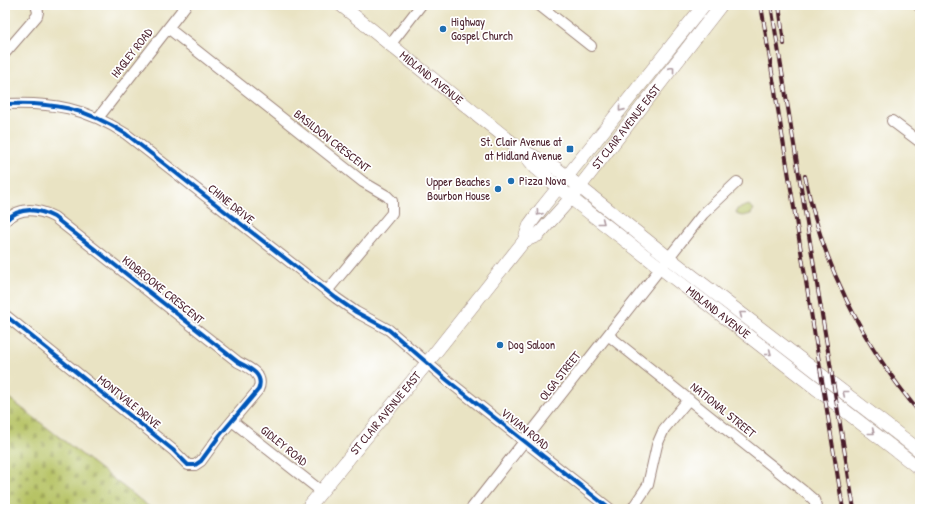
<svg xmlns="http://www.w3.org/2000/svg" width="925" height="514" viewBox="0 0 925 514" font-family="'Patrick Hand',sans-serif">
<defs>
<pattern id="cemetery-stones" width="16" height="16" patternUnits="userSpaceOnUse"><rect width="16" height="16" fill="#b6c264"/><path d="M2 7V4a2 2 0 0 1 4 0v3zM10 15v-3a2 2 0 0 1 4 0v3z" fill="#9ea657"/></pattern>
<pattern id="park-tufts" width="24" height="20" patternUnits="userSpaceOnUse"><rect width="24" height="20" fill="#b6c264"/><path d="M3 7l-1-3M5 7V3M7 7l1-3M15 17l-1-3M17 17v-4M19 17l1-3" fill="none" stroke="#9ea657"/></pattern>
</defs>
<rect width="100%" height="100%" fill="#fff"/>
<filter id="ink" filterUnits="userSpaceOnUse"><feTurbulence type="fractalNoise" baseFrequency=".025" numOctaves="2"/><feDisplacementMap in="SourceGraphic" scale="8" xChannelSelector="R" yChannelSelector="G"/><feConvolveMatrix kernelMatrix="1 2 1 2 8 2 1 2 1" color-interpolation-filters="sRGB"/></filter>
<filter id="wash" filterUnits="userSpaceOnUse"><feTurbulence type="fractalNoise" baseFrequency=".012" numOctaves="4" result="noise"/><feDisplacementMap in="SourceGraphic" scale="16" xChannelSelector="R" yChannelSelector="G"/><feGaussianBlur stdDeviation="0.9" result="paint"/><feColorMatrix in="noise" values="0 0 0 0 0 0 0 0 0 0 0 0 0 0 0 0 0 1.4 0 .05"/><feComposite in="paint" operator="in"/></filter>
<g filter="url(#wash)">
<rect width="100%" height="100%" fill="#e9e3c3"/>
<!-- cemetery -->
<path fill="url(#cemetery-stones)" stroke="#807048" d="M5,395L152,509H5Z"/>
<!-- park -->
<path fill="url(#park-tufts)" stroke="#807048" d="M749,205L754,209L751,214L743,216L738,215L736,212L737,209Z"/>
</g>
<g filter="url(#ink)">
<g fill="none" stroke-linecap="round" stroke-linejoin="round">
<defs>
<path id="minor" d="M539,5L591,46
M918,5L920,7
M168,28L363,182L387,196L392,201V213L327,291
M390,45L421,5
M5,53L37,16L38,12L36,5
M5,104C53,102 86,108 126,134L336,298L356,312L389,330L447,380L610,509
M98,118L186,5
M892,121L920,142
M5,221C20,206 37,208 54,217L238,362C250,368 265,375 258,390L220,435L201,461L195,465H188L173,450L5,315
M608,335L807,494L814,500L817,509
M232,421L321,491
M471,509L703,214L737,182
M632,509L648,485L657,445L664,429L689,399"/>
<g id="major">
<path id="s1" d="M341,5L521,150L536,168L577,203L920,469"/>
<path d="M525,152L556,168L669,258L920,451"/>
<path id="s2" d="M524,241L538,235L571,198L721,5"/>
<path id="s3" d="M307,509L427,363L524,241L530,224L541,209L704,5"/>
</g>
</defs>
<!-- minor casing -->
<use href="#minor" stroke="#9a8177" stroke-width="12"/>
<!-- major casing -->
<use href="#major" stroke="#9a8177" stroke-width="14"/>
<!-- minor -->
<use href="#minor" stroke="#fff" stroke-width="10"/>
<!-- major -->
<use href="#major" stroke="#fff" stroke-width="13"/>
<defs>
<path id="rail" d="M761,5L843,509
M771,5L854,509
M779,5L784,44
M805,176C822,264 863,345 920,413"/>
</defs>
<!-- rail casing -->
<use href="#rail" stroke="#4a1f2b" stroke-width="4"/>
<!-- rail -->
<use href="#rail" stroke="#fff" stroke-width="2.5" stroke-dasharray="8" stroke-linecap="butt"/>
<defs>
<path id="cycleway" d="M5,104C53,102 86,108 126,134L336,298L356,312L389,330L447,380L610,509
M5,221C20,206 37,208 54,217L238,362C250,368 265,375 258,390L220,435L201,461L195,465H188L173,450L5,315"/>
</defs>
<!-- cycleway casing -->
<use href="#cycleway" stroke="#fff" stroke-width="6"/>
<!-- cycleway -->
<use href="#cycleway" stroke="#0057b8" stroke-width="4"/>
</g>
<!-- one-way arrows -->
<defs><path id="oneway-chevron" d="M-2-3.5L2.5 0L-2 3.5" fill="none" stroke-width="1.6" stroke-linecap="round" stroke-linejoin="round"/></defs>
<g stroke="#ae9aa0">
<use href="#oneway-chevron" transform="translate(672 69) rotate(-52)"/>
<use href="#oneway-chevron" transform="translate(621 109) rotate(129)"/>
<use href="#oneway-chevron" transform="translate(539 213) rotate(127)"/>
<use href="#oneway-chevron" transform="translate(602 222) rotate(38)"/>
<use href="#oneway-chevron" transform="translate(742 314) rotate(-142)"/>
<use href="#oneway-chevron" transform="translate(769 353) rotate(38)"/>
<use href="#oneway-chevron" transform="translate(845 393) rotate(-142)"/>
<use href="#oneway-chevron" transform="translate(872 432) rotate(38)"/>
</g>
</g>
<!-- markers -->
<g fill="#1f6fb2" stroke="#fff" stroke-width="1.5">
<circle cx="443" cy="29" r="4"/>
<rect x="566" y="145" width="8" height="8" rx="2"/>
<circle cx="511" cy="181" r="4"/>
<circle cx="498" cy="189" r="4"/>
<circle cx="500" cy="345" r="4"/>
</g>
<g text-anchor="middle" stroke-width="3.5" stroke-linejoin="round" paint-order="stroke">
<!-- poi labels -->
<g font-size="12" fill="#4a1f2b" stroke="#fff" text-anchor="start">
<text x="451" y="26">Highway<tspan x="451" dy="14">Gospel Church</tspan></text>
<text x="562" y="146" text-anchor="end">St. Clair Avenue at<tspan x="562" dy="14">at Midland Avenue</tspan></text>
<text x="519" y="185">Pizza Nova</text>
<text x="490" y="186" text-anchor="end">Upper Beaches<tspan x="490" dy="14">Bourbon House</tspan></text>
<text x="508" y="349">Dog Saloon</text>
</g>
<!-- street labels -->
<g font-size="12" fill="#4a1f2b" stroke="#fff">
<text transform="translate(132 53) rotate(-52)" y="4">HAGLEY ROAD</text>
<text dy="4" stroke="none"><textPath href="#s1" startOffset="116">MIDLAND AVENUE</textPath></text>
<text dy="4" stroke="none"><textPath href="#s2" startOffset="155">ST CLAIR AVENUE EAST</textPath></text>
<text transform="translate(332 141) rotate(38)" y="4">BASILDON CRESCENT</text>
<text transform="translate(231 204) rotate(39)" y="4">CHINE DRIVE</text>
<text transform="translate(163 290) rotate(39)" y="4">KIDBROOKE CRESCENT</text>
<text dy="4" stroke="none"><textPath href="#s1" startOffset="487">MIDLAND AVENUE</textPath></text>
<text transform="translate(560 376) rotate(-52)" y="4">OLGA STREET</text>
<text transform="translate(129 402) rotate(39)" y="4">MONTVALE DRIVE</text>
<text transform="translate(723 410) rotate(39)" y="4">NATIONAL STREET</text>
<text dy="4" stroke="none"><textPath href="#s3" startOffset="124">ST CLAIR AVENUE EAST</textPath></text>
<text transform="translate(525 429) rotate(39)" y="4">VIVIAN ROAD</text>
<text transform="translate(284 446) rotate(39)" y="4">GIDLEY ROAD</text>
</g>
</g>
<!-- margin -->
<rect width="925" height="514" fill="none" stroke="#fff" stroke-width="20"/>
</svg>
